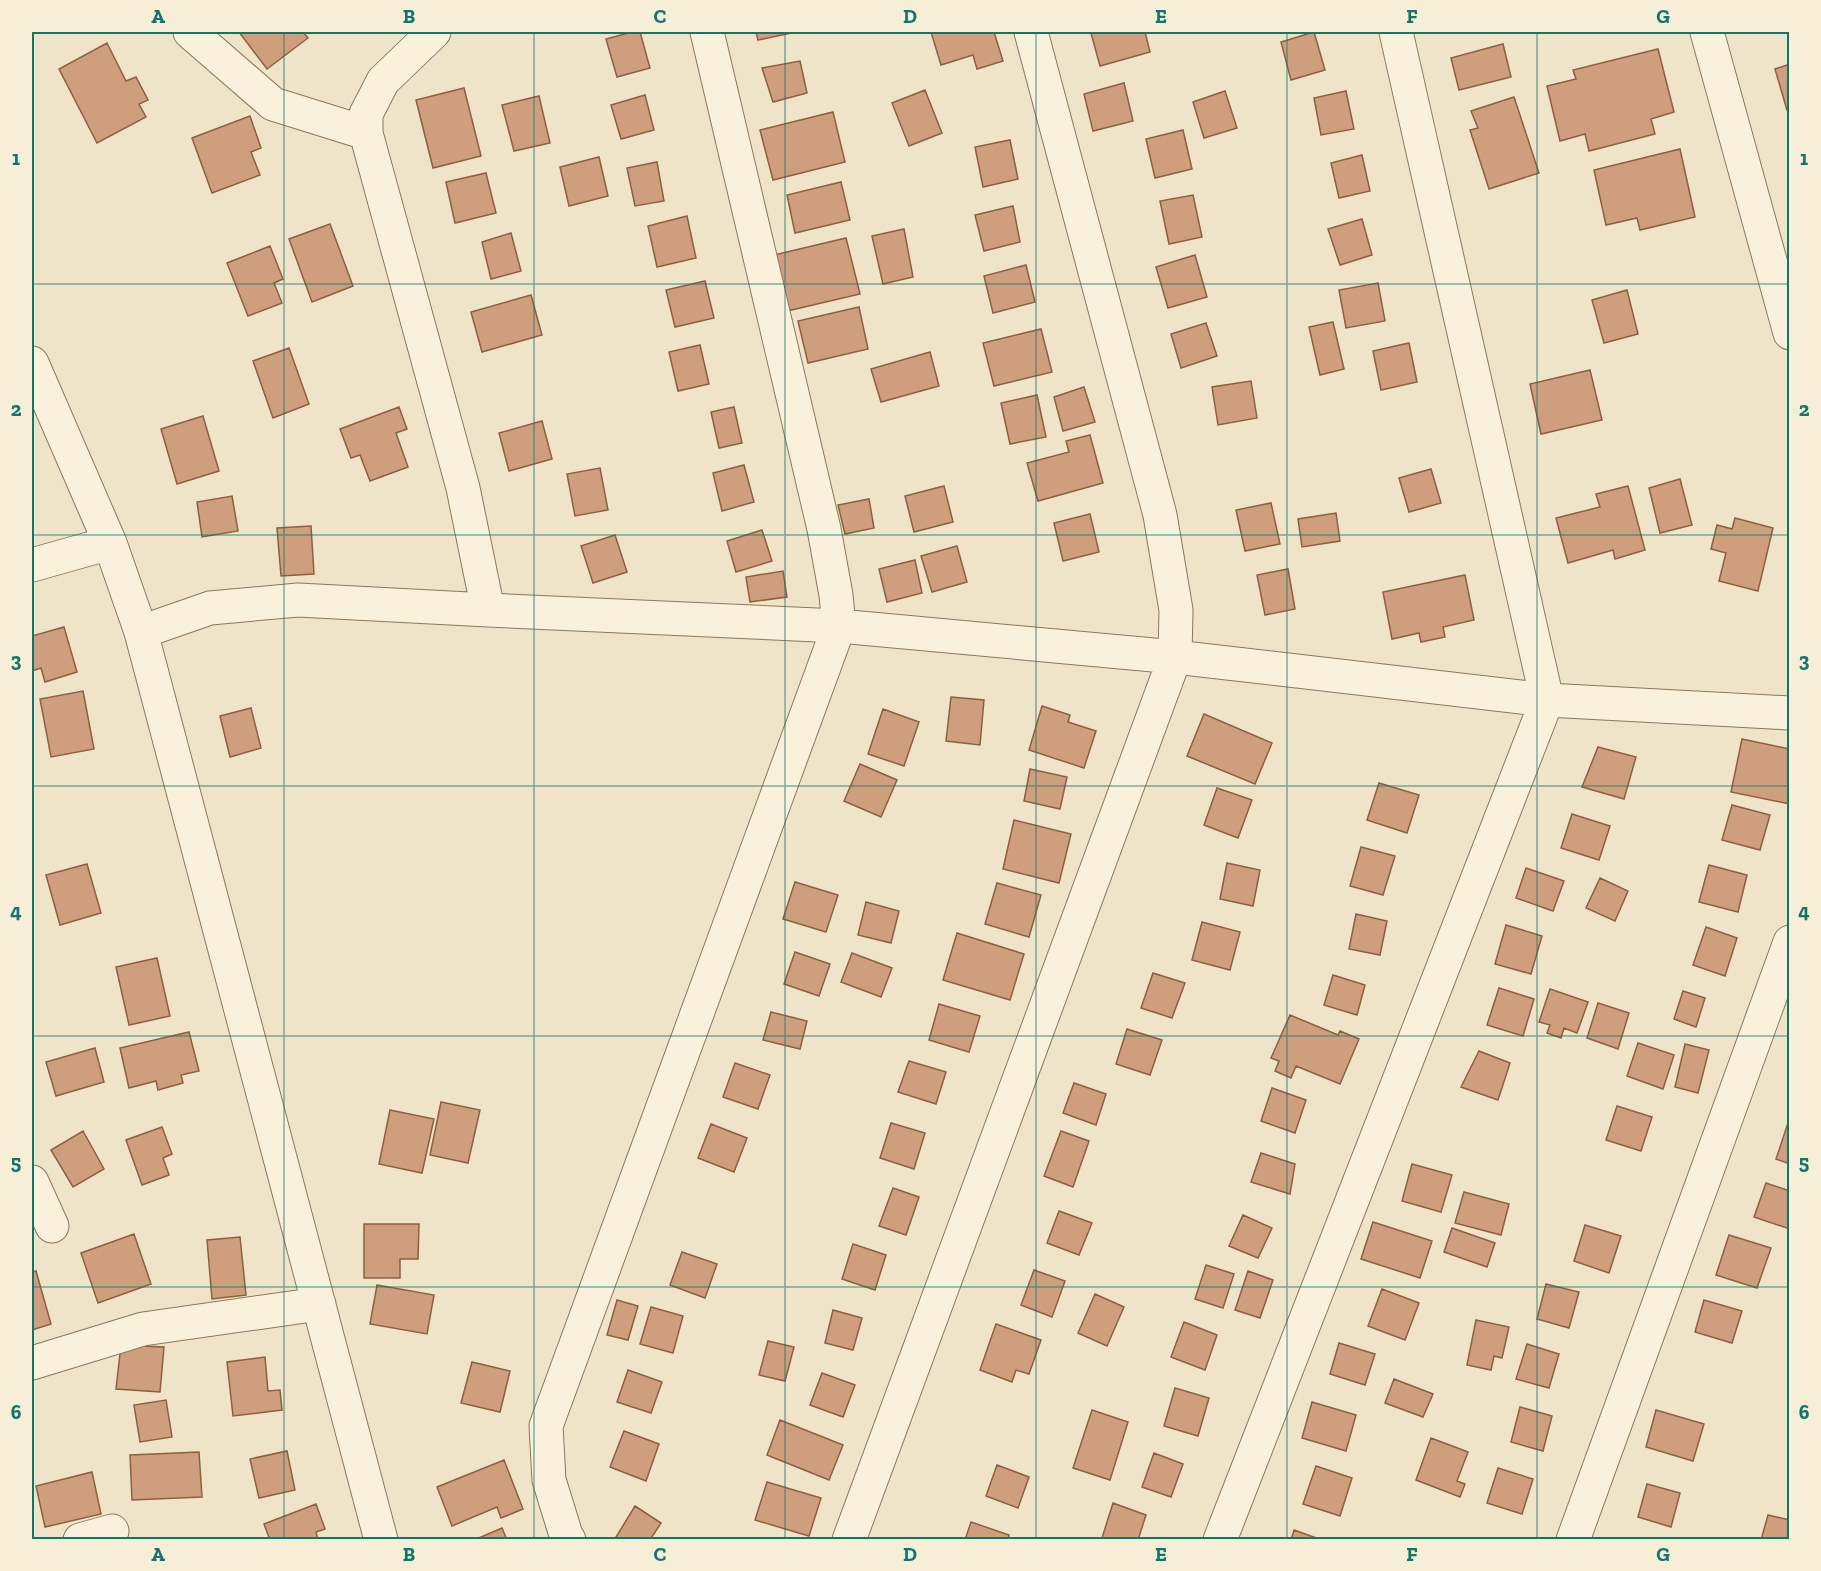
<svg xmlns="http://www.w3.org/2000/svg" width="1821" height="1571" viewBox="0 0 1821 1571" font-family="'Zilla Slab',serif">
<rect width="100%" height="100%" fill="#f0e4c8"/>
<!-- building -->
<path fill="#cf9f7d" stroke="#8d5f41" stroke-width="1.5" d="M239,32H303L308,38L267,69Z
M632,32H640L650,68L617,77L606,39Z
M756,32H796L758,40Z
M931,32H994L1003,61L977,69L973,55L941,65Z
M1096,32H1145L1150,52L1100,66L1091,33Z
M1314,32L1325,70L1291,80L1281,42Z
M107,43L126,81L136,77L148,100L139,104L146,117L97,143L59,69Z
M1503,44L1511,77L1459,90L1451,58Z
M1658,49L1674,112L1651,119L1655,134L1589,151L1585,134L1560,141L1547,86L1576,79L1573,70Z
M800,61L807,93L773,102L762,68Z
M1790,64V109L1787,110L1775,69Z
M1124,83L1133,121L1093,131L1084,94Z
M464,88L481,156L433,168L416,100Z
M925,90L942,133L909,146L892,103Z
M1225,91L1237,128L1204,138L1193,102Z
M1346,91L1354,129L1321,135L1314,98Z
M645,95L654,130L621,139L611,105Z
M539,96L550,143L514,151L502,105Z
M1514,97L1539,173L1489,189L1470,130L1478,128L1471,111Z
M833,112L845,162L773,180L760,130Z
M250,116L261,148L251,152L260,175L212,193L192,138Z
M1183,130L1192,169L1155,178L1146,139Z
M1010,140L1018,179L983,187L975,147Z
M1680,149L1695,217L1640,230L1637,218L1606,225L1594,170Z
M1362,155L1370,191L1339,198L1331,163Z
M599,157L608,196L569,206L560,167Z
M657,162L664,201L635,206L627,168Z
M486,173L496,213L455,223L446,182Z
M841,182L850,220L795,233L787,195Z
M1193,195L1202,237L1169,244L1160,201Z
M1013,206L1020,242L984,251L975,215Z
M687,216L696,258L657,267L648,226Z
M1362,219L1372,255L1340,265L1328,229Z
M330,224L353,286L312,302L289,239Z
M904,229L913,277L883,284L872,236Z
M511,233L521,271L491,279L482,242Z
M846,238L860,294L787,311L774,255Z
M270,246L283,279L274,283L282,303L248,316L227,263Z
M1195,255L1207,297L1168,308L1156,267Z
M1026,265L1035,302L993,313L984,276Z
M705,281L714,318L675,327L666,290Z
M1378,283L1385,321L1346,328L1339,290Z
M1627,290L1638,334L1604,343L1592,300Z
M531,295L542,335L482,352L471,312Z
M859,307L868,349L808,363L798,321Z
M1333,322L1344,369L1320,375L1309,327Z
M1206,323L1217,356L1181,368L1171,334Z
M1041,329L1052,372L994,386L983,343Z
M1409,343L1417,382L1381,390L1373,351Z
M700,345L709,384L678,391L669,352Z
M289,348L309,404L273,418L253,361Z
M930,352L939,386L881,402L871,369Z
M1590,370L1602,420L1541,434L1530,384Z
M1251,381L1257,418L1218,425L1212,387Z
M1084,387L1095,422L1063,431L1054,397Z
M1037,395L1046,437L1010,444L1001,403Z
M399,407L407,429L396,433L408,467L370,481L360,455L351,458L340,429Z
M734,407L742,443L719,448L711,412Z
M203,416L219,471L177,484L161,429Z
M542,421L552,459L509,471L499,433Z
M1090,435L1103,483L1038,501L1027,463L1069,452L1066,441Z
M744,465L754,502L722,511L713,473Z
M600,468L608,510L575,516L567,474Z
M1431,469L1441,503L1409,512L1399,478Z
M1680,479L1692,525L1660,533L1649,488Z
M944,486L953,522L914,532L905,496Z
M1628,486L1645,550L1615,559L1613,550L1568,563L1556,518L1600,507L1596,494Z
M232,496L238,531L202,537L197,502Z
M869,499L874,528L845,534L838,505Z
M1271,503L1280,544L1245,551L1236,510Z
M1336,513L1340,541L1302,547L1298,519Z
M1090,514L1099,552L1063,561L1054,523Z
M1735,518L1773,528L1758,591L1719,581L1726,553L1711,549L1717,525L1732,529Z
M311,526L314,574L281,576L277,528Z
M762,530L772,561L736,572L727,541Z
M615,535L627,572L593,583L581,546Z
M957,546L967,582L932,592L921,556Z
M915,560L922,593L887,602L879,569Z
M1288,569L1295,609L1265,615L1257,575Z
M783,571L787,597L750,602L746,577Z
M1465,575L1474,620L1443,627L1445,637L1421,642L1419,633L1392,639L1383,592Z
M64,627L77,672L45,682L41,668L32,671V636Z
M83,691L94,749L51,757L40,699Z
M951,697L984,700L980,745L946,741Z
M1042,706L1070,715L1068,722L1096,731L1084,768L1029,750Z
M251,708L261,748L230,757L220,716Z
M883,709L919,722L904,766L868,754Z
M1204,714L1272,743L1255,784L1187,756Z
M1742,739L1790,749V804L1731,792Z
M1598,747L1636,757L1624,799L1582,787Z
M860,764L897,780L881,817L844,801Z
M1030,769L1067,777L1060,809L1024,801Z
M1379,783L1419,795L1407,833L1367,820Z
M1217,788L1252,800L1238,838L1204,825Z
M1732,805L1770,815L1760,850L1722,840Z
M1572,814L1610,826L1599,860L1561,848Z
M1014,820L1071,834L1059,883L1003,869Z
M1361,847L1395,856L1383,895L1350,886Z
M1227,863L1260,870L1253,906L1220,899Z
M87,864L101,913L60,925L46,875Z
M1709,865L1747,875L1738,912L1699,902Z
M1526,868L1564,881L1553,911L1516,898Z
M1600,878L1628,891L1615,921L1586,908Z
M795,882L838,895L826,932L783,919Z
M997,883L1041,895L1029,937L985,924Z
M866,902L899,911L891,943L858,935Z
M1356,914L1387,921L1380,955L1349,949Z
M1202,922L1240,932L1230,970L1192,960Z
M1506,925L1542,936L1531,974L1495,964Z
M1706,927L1737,938L1725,976L1693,965Z
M957,933L1024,954L1010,1000L943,980Z
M795,952L830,964L819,996L784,984Z
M852,953L892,968L881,997L841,982Z
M157,958L170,1016L129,1025L116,967Z
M1153,973L1185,983L1172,1018L1141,1008Z
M1333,975L1365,985L1357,1015L1324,1005Z
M1499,988L1534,999L1523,1036L1487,1025Z
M1550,989L1588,1002L1577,1033L1564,1028L1561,1038L1547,1033L1550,1025L1539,1022Z
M1683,991L1705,998L1696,1027L1674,1019Z
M1598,1003L1629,1013L1618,1049L1587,1038Z
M939,1004L980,1016L969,1052L929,1040Z
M771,1012L807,1021L800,1049L763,1040Z
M1290,1015L1338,1035L1340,1031L1359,1039L1340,1084L1296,1066L1291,1078L1275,1071L1279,1061L1271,1058Z
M1127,1029L1162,1040L1150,1075L1116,1064Z
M189,1032L199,1071L181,1075L183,1083L158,1090L156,1081L129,1088L120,1048Z
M1638,1043L1674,1055L1663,1089L1627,1076Z
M1685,1044L1709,1050L1698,1093L1675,1087Z
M95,1048L104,1082L56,1096L46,1062Z
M1479,1051L1510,1063L1498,1100L1461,1087Z
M909,1061L946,1072L936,1104L898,1092Z
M735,1063L770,1075L758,1109L723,1097Z
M1074,1083L1106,1094L1096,1125L1063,1113Z
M1272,1088L1306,1100L1295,1133L1261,1121Z
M441,1102L480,1110L468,1163L430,1155Z
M1617,1106L1652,1117L1641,1151L1606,1140Z
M390,1110L434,1119L422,1173L379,1164Z
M1790,1117V1164L1776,1159Z
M891,1123L925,1133L914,1169L880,1158Z
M711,1124L747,1138L734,1172L698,1158Z
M162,1127L172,1154L163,1158L169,1175L142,1185L126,1140Z
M83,1131L104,1169L73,1187L51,1150Z
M1061,1131L1089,1141L1073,1187L1044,1176Z
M1261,1153L1295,1164L1290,1194L1251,1182Z
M1412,1164L1452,1175L1441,1212L1402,1201Z
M1766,1183L1790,1191V1229L1754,1217Z
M893,1188L919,1197L906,1235L879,1226Z
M1464,1192L1509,1204L1501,1235L1455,1223Z
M1059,1211L1092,1223L1079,1255L1047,1243Z
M1243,1215L1272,1228L1258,1258L1229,1246Z
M1373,1222L1432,1241L1420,1278L1361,1259Z
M364,1224H419L418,1259H400V1278H364Z
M1585,1225L1621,1236L1609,1273L1574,1261Z
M1452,1228L1495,1243L1487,1267L1444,1252Z
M134,1234L151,1284L98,1303L81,1253Z
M1729,1235L1771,1248L1757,1288L1716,1275Z
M240,1237L246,1295L212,1299L207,1240Z
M853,1244L886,1255L875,1290L842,1279Z
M682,1252L717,1264L705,1298L670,1285Z
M1206,1265L1234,1274L1223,1308L1195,1299Z
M1034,1270L1065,1281L1052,1317L1021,1305Z
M36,1271L51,1324L32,1330V1272Z
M1248,1271L1273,1280L1260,1318L1235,1310Z
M1546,1284L1579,1292L1569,1328L1537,1319Z
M377,1285L434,1295L427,1334L370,1324Z
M1382,1289L1419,1303L1405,1340L1368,1326Z
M1095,1294L1124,1307L1107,1346L1078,1333Z
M617,1300L638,1306L628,1340L607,1335Z
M1704,1300L1742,1311L1732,1343L1695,1332Z
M651,1307L683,1316L673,1353L640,1344Z
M833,1310L862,1318L853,1350L825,1343Z
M1476,1320L1509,1327L1502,1358L1494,1356L1491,1370L1467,1365Z
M1184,1322L1217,1335L1205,1370L1171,1357Z
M996,1324L1041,1340L1029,1374L1016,1370L1012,1382L980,1370Z
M768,1341L794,1347L785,1381L759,1375Z
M1339,1343L1375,1354L1365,1385L1330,1374Z
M1527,1344L1559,1354L1549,1388L1516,1379Z
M121,1345L164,1347L160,1392L116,1389Z
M265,1357L268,1391L280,1390L282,1410L233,1416L227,1362Z
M472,1362L510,1371L500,1412L461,1403Z
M628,1370L662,1382L651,1413L617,1402Z
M822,1373L855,1385L843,1417L810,1405Z
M1394,1379L1433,1394L1423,1417L1385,1403Z
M1175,1388L1209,1398L1198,1436L1164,1426Z
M166,1400L172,1437L140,1442L134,1405Z
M1312,1402L1356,1415L1346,1451L1302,1438Z
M1520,1407L1552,1416L1543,1451L1511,1442Z
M1092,1410L1128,1422L1110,1480L1073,1468Z
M1656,1410L1704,1424L1693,1461L1646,1447Z
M780,1420L843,1445L829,1480L767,1455Z
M624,1431L659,1444L646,1481L610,1467Z
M1431,1438L1468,1452L1457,1481L1465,1484L1460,1497L1416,1480Z
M287,1451L295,1490L259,1498L250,1459Z
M199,1452L202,1497L132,1500L130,1455Z
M1154,1453L1183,1464L1171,1497L1142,1487Z
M504,1460L523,1509L501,1518L497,1507L452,1526L437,1487Z
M997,1465L1029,1477L1018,1508L986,1496Z
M1316,1466L1352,1478L1340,1516L1303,1504Z
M1498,1468L1533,1479L1522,1514L1487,1503Z
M92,1472L101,1514L45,1527L36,1486Z
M767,1482L821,1498L809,1536L755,1520Z
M1647,1484L1680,1493L1671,1527L1638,1517Z
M1113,1503L1146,1515L1138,1540L1102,1538Z
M316,1504L325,1529L316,1532L318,1540H270L264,1524Z
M635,1506L661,1523L650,1540H620L616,1537Z
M1768,1515L1790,1520V1540H1761Z
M971,1522L1009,1535L1008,1540H965Z
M502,1528L507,1540H474Z
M1294,1530L1322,1540H1291Z"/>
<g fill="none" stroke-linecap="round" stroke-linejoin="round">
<defs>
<path id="minor" d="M190,32L273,104L366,133
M434,32L383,81L366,114V133L463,488L488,610
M1707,32L1790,333
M32,363L110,543L141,632L381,1540
M32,565L110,543
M141,632L210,608L298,600L488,610L839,626L1175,657L1547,700L1790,713
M32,1182L52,1226
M32,1363L143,1329L319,1304
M80,1540L112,1531
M569,1540L566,1535L549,1480L546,1426L839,626L836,595L824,529L707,32
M849,1540L1175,657L1176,610L1160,515L1031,32
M1220,1540L1547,700L1396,32
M1573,1540L1790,942"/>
</defs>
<!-- minor casing -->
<use href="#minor" stroke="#8d765c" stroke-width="35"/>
<!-- minor -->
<use href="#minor" stroke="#faf1dc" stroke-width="33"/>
</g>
<!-- grid -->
<path fill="none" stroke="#0f766e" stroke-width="1.5" stroke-opacity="0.55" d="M284,32V1540M534,32V1540M785,32V1540M1036,32V1540M1287,32V1540M1537,32V1540M32,284H1790M32,535H1790M32,786H1790M32,1036H1790M32,1287H1790"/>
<!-- border -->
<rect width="1821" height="1571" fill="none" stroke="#f7eed8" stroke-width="66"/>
<rect x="33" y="33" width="1755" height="1505" fill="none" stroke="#0f766e" stroke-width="2"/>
<g font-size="20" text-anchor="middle" font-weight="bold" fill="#0f766e">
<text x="158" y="23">A</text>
<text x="409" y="23">B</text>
<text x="660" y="23">C</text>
<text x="910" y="23">D</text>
<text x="1161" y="23">E</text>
<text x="1412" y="23">F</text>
<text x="1663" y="23">G</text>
<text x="16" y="165">1</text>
<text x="1804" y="165">1</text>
<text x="16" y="416">2</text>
<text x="1804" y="416">2</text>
<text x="16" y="667">3</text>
<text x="1804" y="667">3</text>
<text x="16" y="918">4</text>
<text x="1804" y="918">4</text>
<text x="16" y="1169">5</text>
<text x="1804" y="1169">5</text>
<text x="16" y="1419">6</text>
<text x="1804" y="1419">6</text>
<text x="158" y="1561">A</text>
<text x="409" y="1561">B</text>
<text x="660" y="1561">C</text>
<text x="910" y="1561">D</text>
<text x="1161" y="1561">E</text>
<text x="1412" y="1561">F</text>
<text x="1663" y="1561">G</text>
</g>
</svg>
